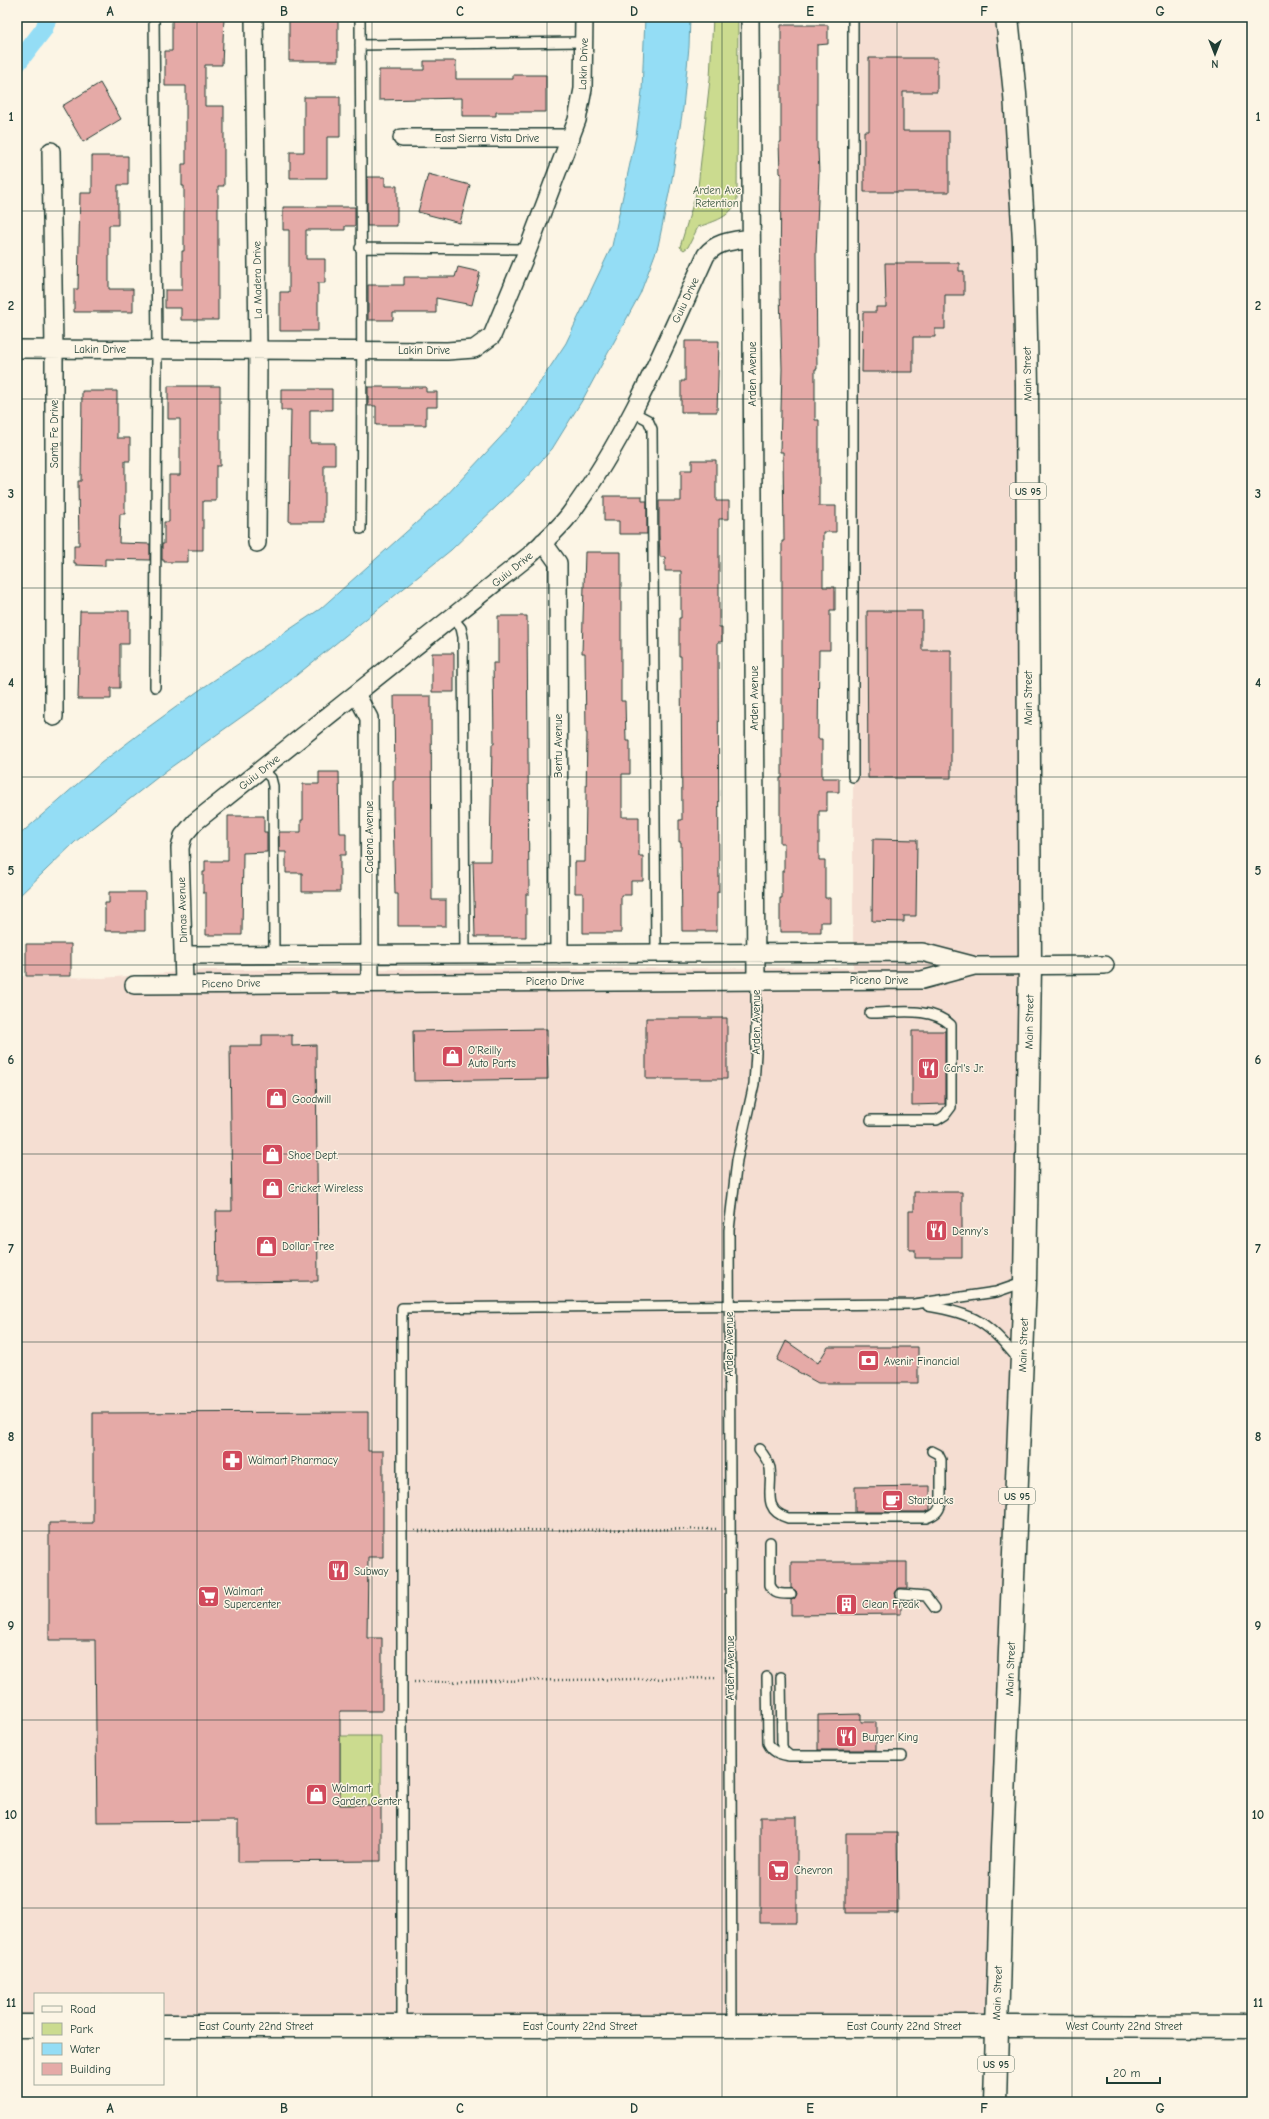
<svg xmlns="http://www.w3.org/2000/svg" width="1269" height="2119" viewBox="0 0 1269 2119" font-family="'Comic Neue',sans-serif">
<rect width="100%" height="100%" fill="#fcf5e5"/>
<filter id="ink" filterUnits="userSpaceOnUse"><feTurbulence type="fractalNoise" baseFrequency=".025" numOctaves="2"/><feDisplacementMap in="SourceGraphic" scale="8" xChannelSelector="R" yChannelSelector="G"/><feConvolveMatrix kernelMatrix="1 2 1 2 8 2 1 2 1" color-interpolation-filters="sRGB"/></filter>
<g filter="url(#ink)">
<!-- built -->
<path fill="#f5ded2" d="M853,17H1007L1028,733L996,2026H163V1994H35V2026H17V976L102,978L206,970L853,968Z"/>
<!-- green -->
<path fill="#cbdb8f" stroke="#758c62" d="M713,17H738L737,200C730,218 715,221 698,227L688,247L684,250L680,247L698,187L710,79Z
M340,1736H381V1805H340Z"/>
<!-- water -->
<path fill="#94ddf5" stroke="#659da8" d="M645,17H690L689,47L683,108L672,179L658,246L640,294L583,399L552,449L524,480L451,550L271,696L167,770L75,842L17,898V837L101,763L143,731L201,689L320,609L443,499L511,426L566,343L612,246L636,136L642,91Z"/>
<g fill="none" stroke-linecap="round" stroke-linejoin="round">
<!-- canal -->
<path stroke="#94ddf5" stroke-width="18" d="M17,64L44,29L48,17"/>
</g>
<!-- building -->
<path fill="#e5aaa7" stroke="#1f3d34" d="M172,17H224L222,65H205V106H224V186H218V320H181V308H165V290H182V251H184V186H182V164H186V86H165V51H172Z
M289,17H338V61H289Z
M781,25H828V44L817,45V149H818L819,173L816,252L817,369H815V420H819V506H836V532H823V587H835V610H830V650H819L818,739H822V778H839V792H827V811H819V860H825V898H830V922H821V932H780V898H782V871H784V843H780V778H782V541H784L783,452H780L782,369L780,291L781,173L780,174L779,142H781Z
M869,58H937V92H903V131H949V192H864V131H869Z
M424,61H456V79H513V75H546V112H496V116H462V98L379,100V70H424Z
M100,83L121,119L83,142L62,106Z
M304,97H340V137H327V178H290V152H304Z
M92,156H128V185H118V225H109V289H133V312H74V289H78L80,193H92Z
M428,174L470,185L460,223L418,212Z
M367,177H385V186H397V226H367Z
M283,207H355V226H345V230H306V259H325V283H318V331H280V292H289V230H283Z
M885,263H959V271H964V295H945V329H935V337H913V372H862L863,312H876V307H886Z
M458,267L480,272L472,305L436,298V313H393V320H368V285H404V277H455Z
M685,341H719L717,412H681V381H685Z
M168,386H220V466H216V501H203V550H188V562H164V560H162V544H164V522H169V475H180V419H168Z
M368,387H426V392H437V407H426V425H376V406H368Z
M281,389H332V410H310V443H335V465H324V522H289L291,410H281Z
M82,391H117V438H130V461H125V514H120L119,543L150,544V560L105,559V566L76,565V563H74V545H79L78,481H81Z
M692,460H716V501H729V519H719V627H722V642H718L719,892H717V931H682L681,842H679V820H682L681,656H679V618H681V571H665V557H660L659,534V501H681V470H692Z
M604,496H642V501H647V534H619V521H604Z
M585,552H621V701H625L626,741H630V774H622V817H639V856H643V881H631V895H621V933H583V893H575V862H585L587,733H586L585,653H582Z
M80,611H129V644H120V688H111V699H78Z
M867,611H922V650H951V778H868Z
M498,616H527L529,894H526V937H475L473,861H490L492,744H494L493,663H498Z
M432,653H454V692H432Z
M394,696H431L432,900H446V926H398V894H395L393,814V780H395Z
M319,772H339L340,833H346V855H340V892H302V873H286V852H279V832H301V820H303V784H319Z
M228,816H264V832H267V852L243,853L242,935H206V893H203V872H205V861H228Z
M873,839L917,840L916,916H904V922L872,921Z
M109,892H145V931H105V903H109Z
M26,944H71V976H26Z
M646,1018H727V1079H646Z
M547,1029L548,1079L414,1081L413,1031Z
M912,1031H945V1104L912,1105Z
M262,1035H292V1046L316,1045L318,1281L217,1282L216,1211H232L230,1046H262Z
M914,1192H962V1258H915V1250H909V1211H914Z
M786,1341L818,1363L828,1347H918V1383H818L777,1360Z
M368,1412V1451H383V1557H368L367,1638H382V1711H340V1805H381V1861L238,1862V1821L97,1822L95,1640H49V1523H93V1413Z
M930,1486V1510L925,1512H855V1487Z
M791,1562H907V1588H899L895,1593L897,1599L901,1600V1614L791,1615V1600L794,1599L797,1594L796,1591L791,1588Z
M861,1714V1722H876V1750H818V1715Z
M760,1817H797V1923H760Z
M846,1833H897L898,1913H846Z"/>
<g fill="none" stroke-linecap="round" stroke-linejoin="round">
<defs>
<path id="service" d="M154,17L157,350L155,687
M360,17C361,188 363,358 361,529
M853,17V777
M360,45L583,42
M360,248L528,249
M631,411L648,420L652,429L656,953
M452,617L461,628L463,637L465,954
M262,769L271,778L273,786L274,954
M870,1013C896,1013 931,1006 951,1025V1107L945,1115L937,1120H871
M928,1306C976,1314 987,1322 1018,1359
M759,1449C764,1455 768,1461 770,1468C773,1489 761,1510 788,1518H926C935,1515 939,1512 941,1503V1460L938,1454L932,1451
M770,1542V1585C774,1595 781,1594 791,1594
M901,1594L926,1596L935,1608
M767,1677L768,1743C773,1753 780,1754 789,1756
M781,1677L782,1746L784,1751L790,1756H902
M732,2025L729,1230L737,1160L754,1084L756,1053V981
M402,2026V1308L914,1304L996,1292L1025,1282"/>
<path id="minor" d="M254,17L258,349L257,543
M750,17L756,981
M402,138H571
M51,151L54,349V717
M17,349L447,351L474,349L492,336L528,249L577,120L583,89L584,17
M543,542L558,563L559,954
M356,694L369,718L370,982
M184,955L922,952L972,965
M184,984L180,848L183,836L195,822L530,555C543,542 559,529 570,514C628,436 666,343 706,255C717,241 733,241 751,238
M134,985L922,980L974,966L1105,965"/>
<path id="tertiary" d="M996,2026L1252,2027"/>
<path id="secondary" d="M17,2026H35
M163,2026H996"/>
<path id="trunk" d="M995,2102L1002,1848L1025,1282L1030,965L1027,385L1024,241L1015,94L1007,17"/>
</defs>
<!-- service casing -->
<use href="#service" stroke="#1f3d34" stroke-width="12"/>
<!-- minor casing -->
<use href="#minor" stroke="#1f3d34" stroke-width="20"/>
<!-- tertiary casing -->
<use href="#tertiary" stroke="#1f3d34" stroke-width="25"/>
<!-- secondary casing -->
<use href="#secondary" stroke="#1f3d34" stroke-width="25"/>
<!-- trunk casing -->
<use href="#trunk" stroke="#1f3d34" stroke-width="25"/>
<!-- path -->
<path stroke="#1f3d34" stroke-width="2.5" stroke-dasharray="1 3" stroke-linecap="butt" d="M415,1531L718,1529
M414,1682L717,1678"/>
<!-- service -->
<use href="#service" stroke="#fcf5e5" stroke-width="9"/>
<!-- minor -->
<use href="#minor" stroke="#fcf5e5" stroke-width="17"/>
<!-- tertiary -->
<use href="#tertiary" stroke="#fcf5e5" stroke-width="22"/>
<!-- secondary -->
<use href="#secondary" stroke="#fcf5e5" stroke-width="22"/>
<!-- trunk -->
<use href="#trunk" stroke="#fcf5e5" stroke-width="22"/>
</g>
</g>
<!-- grid -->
<path fill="none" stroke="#1f3d34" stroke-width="1" stroke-opacity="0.55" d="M197,17V2102M372,17V2102M547,17V2102M722,17V2102M897,17V2102M1072,17V2102M17,211H1252M17,399H1252M17,588H1252M17,777H1252M17,965H1252M17,1154H1252M17,1342H1252M17,1531H1252M17,1720H1252M17,1908H1252"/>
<!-- icons -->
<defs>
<symbol id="shop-square" viewBox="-11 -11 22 22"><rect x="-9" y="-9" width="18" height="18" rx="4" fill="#d1495b" stroke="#fcf5e5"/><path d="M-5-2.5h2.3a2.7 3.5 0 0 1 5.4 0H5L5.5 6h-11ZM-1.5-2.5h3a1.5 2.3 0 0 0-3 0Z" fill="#fff"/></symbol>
<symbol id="restaurant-square" viewBox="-11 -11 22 22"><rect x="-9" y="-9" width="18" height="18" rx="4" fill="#d1495b" stroke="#fcf5e5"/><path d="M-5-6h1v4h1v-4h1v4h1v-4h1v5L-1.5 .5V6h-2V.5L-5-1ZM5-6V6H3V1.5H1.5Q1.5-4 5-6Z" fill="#fff"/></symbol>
<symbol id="bank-square" viewBox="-11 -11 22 22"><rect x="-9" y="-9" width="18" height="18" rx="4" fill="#d1495b" stroke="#fcf5e5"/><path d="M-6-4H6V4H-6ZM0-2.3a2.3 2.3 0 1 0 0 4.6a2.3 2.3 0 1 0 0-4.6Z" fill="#fff"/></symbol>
<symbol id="pharmacy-square" viewBox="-11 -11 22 22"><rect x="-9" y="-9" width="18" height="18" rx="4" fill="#d1495b" stroke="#fcf5e5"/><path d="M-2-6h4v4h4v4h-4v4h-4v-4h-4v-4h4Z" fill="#fff"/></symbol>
<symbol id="cafe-square" viewBox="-11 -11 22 22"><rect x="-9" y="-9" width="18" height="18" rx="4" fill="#d1495b" stroke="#fcf5e5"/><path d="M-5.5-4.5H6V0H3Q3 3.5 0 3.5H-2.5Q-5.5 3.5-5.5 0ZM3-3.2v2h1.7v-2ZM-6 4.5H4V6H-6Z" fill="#fff"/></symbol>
<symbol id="supermarket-square" viewBox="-11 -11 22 22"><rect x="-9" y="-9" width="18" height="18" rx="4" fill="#d1495b" stroke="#fcf5e5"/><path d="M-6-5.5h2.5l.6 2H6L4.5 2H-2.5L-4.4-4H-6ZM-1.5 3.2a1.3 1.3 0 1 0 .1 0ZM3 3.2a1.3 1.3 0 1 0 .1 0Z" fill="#fff"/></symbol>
<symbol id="building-square" viewBox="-11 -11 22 22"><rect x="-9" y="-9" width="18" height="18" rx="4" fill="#d1495b" stroke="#fcf5e5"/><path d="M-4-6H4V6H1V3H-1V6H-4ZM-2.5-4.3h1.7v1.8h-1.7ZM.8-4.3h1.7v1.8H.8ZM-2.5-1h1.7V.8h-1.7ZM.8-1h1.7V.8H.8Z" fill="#fff"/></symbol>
</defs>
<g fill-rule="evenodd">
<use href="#shop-square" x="440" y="1044" width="25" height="25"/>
<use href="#restaurant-square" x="916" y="1056" width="25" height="25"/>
<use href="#shop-square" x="264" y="1086" width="25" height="25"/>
<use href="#shop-square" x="260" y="1142" width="25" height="25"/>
<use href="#shop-square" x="260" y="1176" width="25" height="25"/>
<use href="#restaurant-square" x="924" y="1218" width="25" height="25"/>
<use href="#shop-square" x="254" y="1234" width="25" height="25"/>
<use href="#bank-square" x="856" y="1348" width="25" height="25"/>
<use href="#pharmacy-square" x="220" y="1448" width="25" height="25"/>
<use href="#cafe-square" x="880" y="1488" width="25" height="25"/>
<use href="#restaurant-square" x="326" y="1558" width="25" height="25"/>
<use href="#supermarket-square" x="196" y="1584" width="25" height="25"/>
<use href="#building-square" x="834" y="1592" width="25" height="25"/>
<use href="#restaurant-square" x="834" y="1724" width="25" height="25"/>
<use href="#shop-square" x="304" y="1782" width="25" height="25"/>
<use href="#supermarket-square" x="766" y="1858" width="25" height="25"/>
</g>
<g text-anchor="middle" stroke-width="3" stroke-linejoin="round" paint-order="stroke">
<!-- shield labels -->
<g fill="#fcf5e5" stroke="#617469" stroke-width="1">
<rect x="1010" y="483" width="36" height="16" rx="3"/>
<rect x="999" y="1488" width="36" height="16" rx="3"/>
<rect x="978" y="2056" width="36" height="16" rx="3"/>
</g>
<g font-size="10" font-weight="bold" fill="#1f3d34">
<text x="1028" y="495">US 95</text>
<text x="1017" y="1500">US 95</text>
<text x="996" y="2068">US 95</text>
</g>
<!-- street labels -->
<g font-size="11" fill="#1f3d34" stroke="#fcf5e5">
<text transform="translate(583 64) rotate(-88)" y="4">Lakin Drive</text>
<text x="487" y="142">East Sierra Vista Drive</text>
<text transform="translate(257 280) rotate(-91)" y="4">La Madera Drive</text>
<text transform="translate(685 300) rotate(-65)" y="4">Guiu Drive</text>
<text x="100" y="353">Lakin Drive</text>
<text x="424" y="354">Lakin Drive</text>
<text transform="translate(752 374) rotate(-90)" y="4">Arden Avenue</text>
<text transform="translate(1027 374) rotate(-91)" y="4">Main Street</text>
<text transform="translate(54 434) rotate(-90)" y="4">Santa Fe Drive</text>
<text transform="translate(512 569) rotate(-39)" y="4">Guiu Drive</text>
<text transform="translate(754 698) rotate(-90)" y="4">Arden Avenue</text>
<text transform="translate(1028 698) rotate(-90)" y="4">Main Street</text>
<text transform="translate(558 746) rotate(-90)" y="4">Bentu Avenue</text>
<text transform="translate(259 772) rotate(-39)" y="4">Guiu Drive</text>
<text transform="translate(369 837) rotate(-90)" y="4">Cadena Avenue</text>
<text transform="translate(182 910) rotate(-92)" y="4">Dimas Avenue</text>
<text x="879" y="984">Piceno Drive</text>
<text x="555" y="985">Piceno Drive</text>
<text transform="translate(231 983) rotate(-1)" y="4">Piceno Drive</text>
<text transform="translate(756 1022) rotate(-90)" y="4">Arden Avenue</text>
<text transform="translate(1029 1022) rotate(-89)" y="4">Main Street</text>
<text transform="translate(729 1344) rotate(-90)" y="4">Arden Avenue</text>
<text transform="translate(1023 1345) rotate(-88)" y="4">Main Street</text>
<text transform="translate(730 1668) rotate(-90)" y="4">Arden Avenue</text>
<text transform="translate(1010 1669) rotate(-88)" y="4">Main Street</text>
<text transform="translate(997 1993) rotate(-88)" y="4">Main Street</text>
<text x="256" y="2030">East County 22nd Street</text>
<text x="580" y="2030">East County 22nd Street</text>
<text x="904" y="2030">East County 22nd Street</text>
<text x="1124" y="2030">West County 22nd Street</text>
</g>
<!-- park labels -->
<g font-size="11" fill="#415d46" stroke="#fcf5e5">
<text x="717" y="194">Arden Ave<tspan x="717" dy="13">Retention</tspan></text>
</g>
<!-- poi labels -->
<g font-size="11" fill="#1f3d34" stroke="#fcf5e5" text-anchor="start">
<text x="468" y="1054">O'Reilly<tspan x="468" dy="13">Auto Parts</tspan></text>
<text x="944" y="1072">Carl's Jr.</text>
<text x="292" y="1103">Goodwill</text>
<text x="288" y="1159">Shoe Dept.</text>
<text x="288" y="1192">Cricket Wireless</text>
<text x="952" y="1235">Denny's</text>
<text x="282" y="1250">Dollar Tree</text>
<text x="884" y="1365">Avenir Financial</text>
<text x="248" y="1464">Walmart Pharmacy</text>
<text x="908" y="1504">Starbucks</text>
<text x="354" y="1575">Subway</text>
<text x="224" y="1595">Walmart<tspan x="224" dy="13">Supercenter</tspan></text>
<text x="862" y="1608">Clean Freak</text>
<text x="862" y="1741">Burger King</text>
<text x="332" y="1792">Walmart<tspan x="332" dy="13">Garden Center</tspan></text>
<text x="794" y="1874">Chevron</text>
</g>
</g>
<!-- margin -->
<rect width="1269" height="2119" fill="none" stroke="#fcf5e5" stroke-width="44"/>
<!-- legend -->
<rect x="34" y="1993" width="130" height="92" fill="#fcf5e5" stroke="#a4ab9e"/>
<rect x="42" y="2006" width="20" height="6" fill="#fcf5e5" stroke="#a4ab9e"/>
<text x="70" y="2013" font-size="12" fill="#1f3d34">Road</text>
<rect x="42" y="2023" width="20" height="12" fill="#cbdb8f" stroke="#a4ab9e"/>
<text x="70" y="2033" font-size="12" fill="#1f3d34">Park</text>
<rect x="42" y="2043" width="20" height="12" fill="#94ddf5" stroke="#a4ab9e"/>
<text x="70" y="2053" font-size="12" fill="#1f3d34">Water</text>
<rect x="42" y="2063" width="20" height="12" fill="#e5aaa7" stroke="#a4ab9e"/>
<text x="70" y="2073" font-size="12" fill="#1f3d34">Building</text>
<!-- north arrow -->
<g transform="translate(1215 54) rotate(180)" stroke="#fcf5e5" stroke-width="3" paint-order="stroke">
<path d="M0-3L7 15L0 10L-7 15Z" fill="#1f3d34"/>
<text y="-6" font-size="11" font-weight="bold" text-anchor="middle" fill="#1f3d34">N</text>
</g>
<!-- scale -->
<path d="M1107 2077v6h53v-6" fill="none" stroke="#1f3d34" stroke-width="2"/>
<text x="1113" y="2077" font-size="12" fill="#1f3d34" stroke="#fcf5e5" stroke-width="3" paint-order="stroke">20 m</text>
<rect x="22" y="22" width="1225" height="2075" fill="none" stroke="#1f3d34" stroke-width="1.5"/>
<g font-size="13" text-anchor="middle" font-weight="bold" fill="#1f3d34">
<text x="110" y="16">A</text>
<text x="284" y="16">B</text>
<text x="460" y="16">C</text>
<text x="634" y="16">D</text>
<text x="810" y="16">E</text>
<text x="984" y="16">F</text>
<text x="1160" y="16">G</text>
<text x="11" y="121">1</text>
<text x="1258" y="121">1</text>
<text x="11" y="310">2</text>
<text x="1258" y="310">2</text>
<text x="11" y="498">3</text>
<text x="1258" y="498">3</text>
<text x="11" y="687">4</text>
<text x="1258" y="687">4</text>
<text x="11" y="875">5</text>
<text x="1258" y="875">5</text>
<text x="11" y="1064">6</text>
<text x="1258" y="1064">6</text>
<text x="11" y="1253">7</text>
<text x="1258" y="1253">7</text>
<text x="11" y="1441">8</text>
<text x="1258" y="1441">8</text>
<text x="11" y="1630">9</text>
<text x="1258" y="1630">9</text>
<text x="11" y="1819">10</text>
<text x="1258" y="1819">10</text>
<text x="11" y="2007">11</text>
<text x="1258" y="2007">11</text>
<text x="110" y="2113">A</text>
<text x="284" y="2113">B</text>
<text x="460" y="2113">C</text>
<text x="634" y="2113">D</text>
<text x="810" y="2113">E</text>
<text x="984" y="2113">F</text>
<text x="1160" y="2113">G</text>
</g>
</svg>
